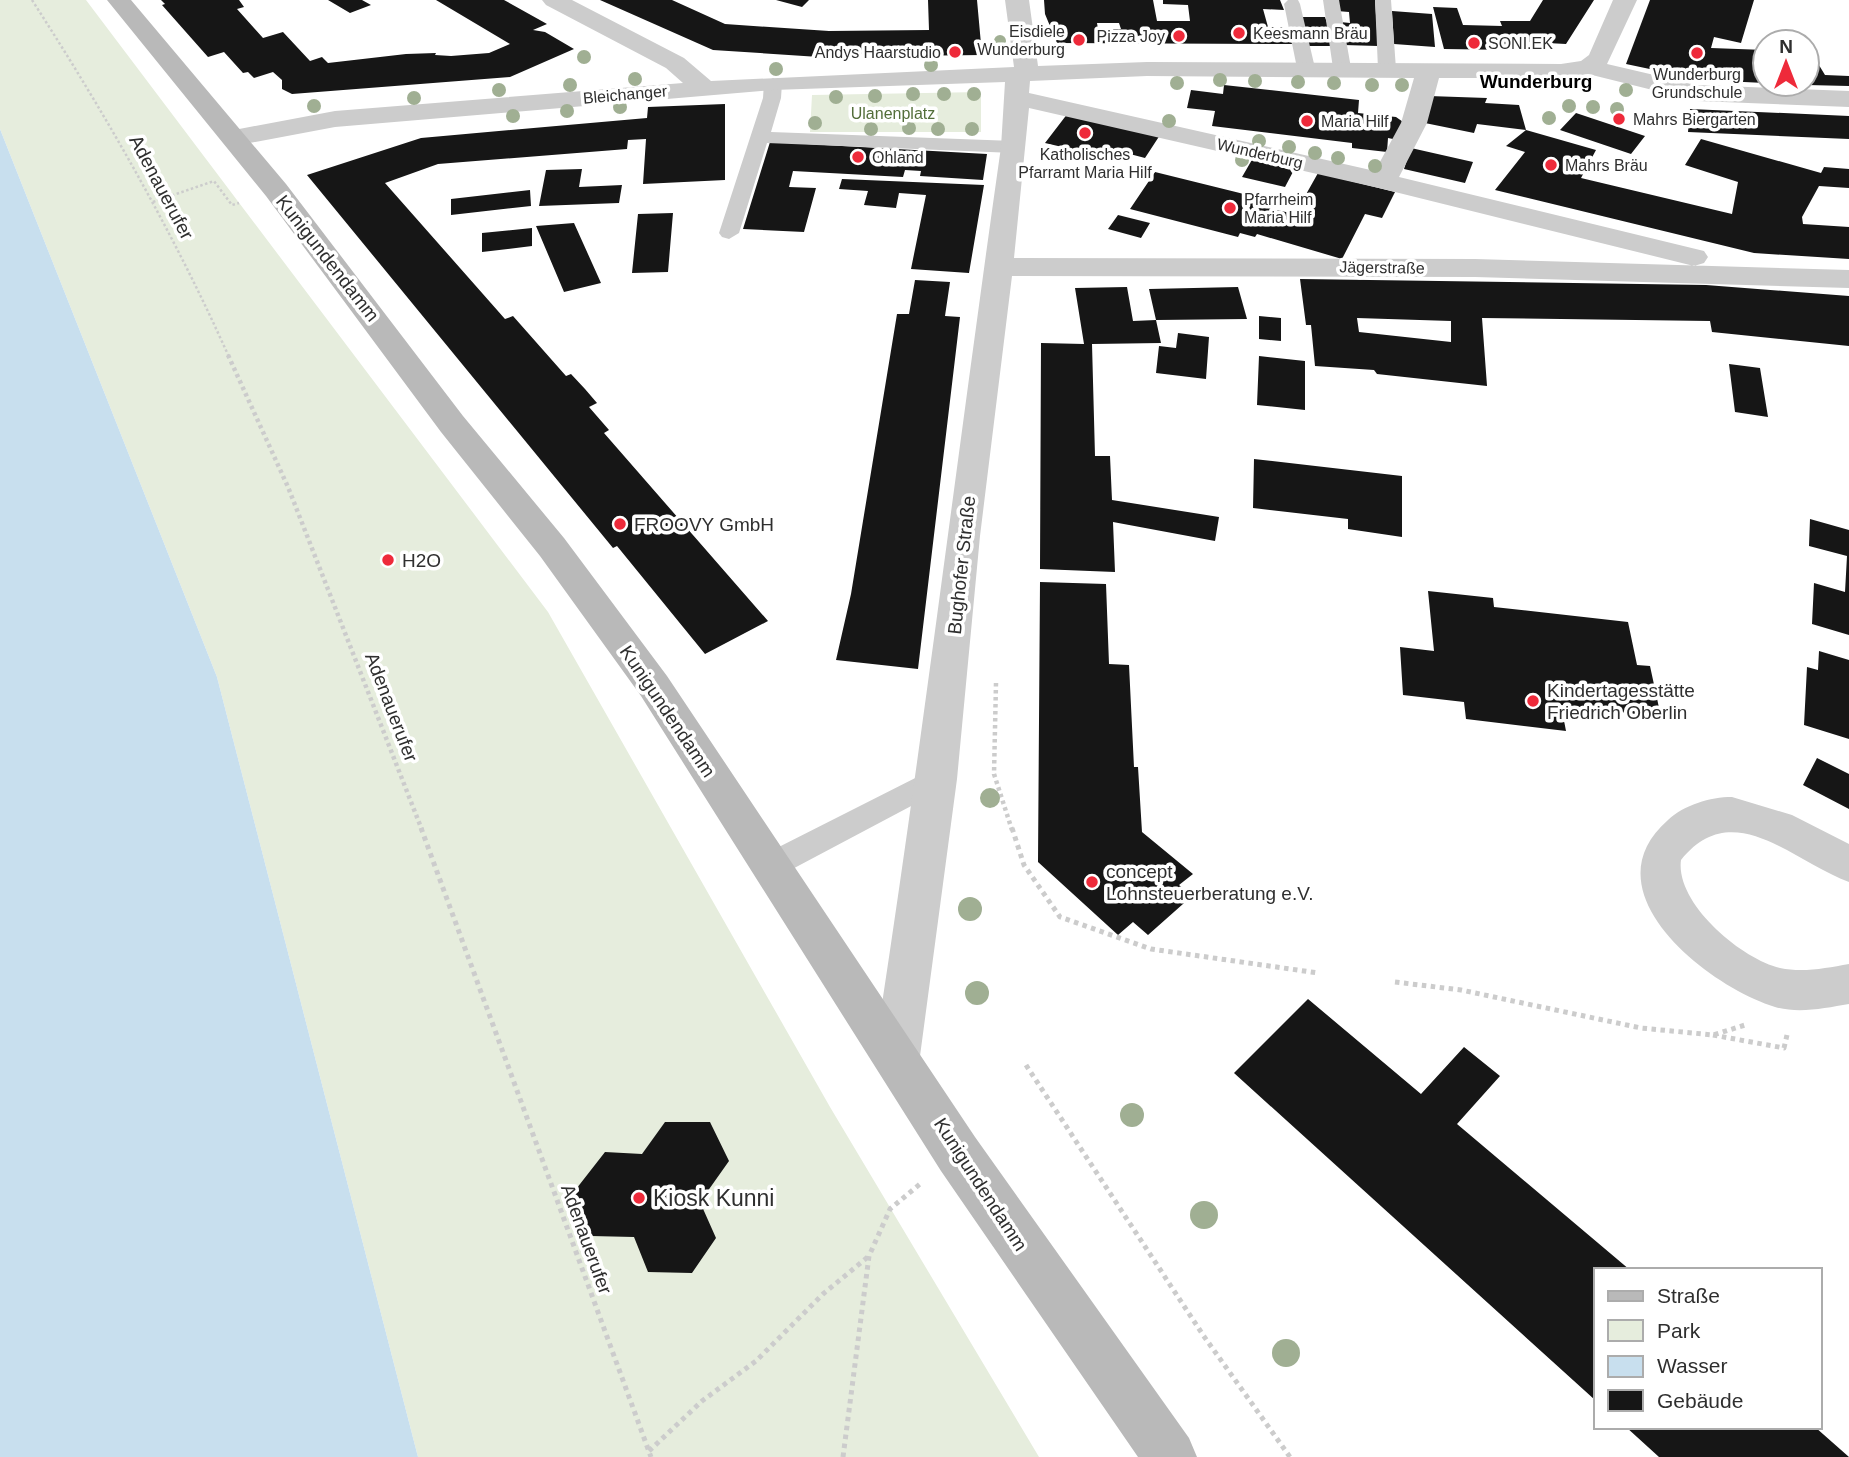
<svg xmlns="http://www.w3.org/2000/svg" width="1849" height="1457" viewBox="0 0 1849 1457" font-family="Helvetica,sans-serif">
<rect width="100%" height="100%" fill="#fff"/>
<!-- green -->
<path fill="#e6eddd" d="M0,0H86L548,612L830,1107L1039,1457H418L217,677L0,129Z
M981,92V132H810L812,95Z"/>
<!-- water -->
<path fill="#c8dfee" d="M0,129L217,677L418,1457H0Z"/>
<!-- building -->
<path fill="#161616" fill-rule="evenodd" d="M161,0H239L244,7L237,9L263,38L283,32L310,61L322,57L328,63L406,54L436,53L435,55L451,56L489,53L510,44L436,0H504L547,24L533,30L545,32L574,49L510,77L292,94L282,89V80L273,72L254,78L248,72L243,73L224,52L208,57L162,5L165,4Z
M328,0H362L371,5L350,13Z
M600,0H672L725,24L829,31L929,30L928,0H977L982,55L819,57L713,50Z
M776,0H809L802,7Z
M1044,0H1153L1157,21H1190L1188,5L1163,4V0H1280L1284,10L1263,9L1268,27H1287L1292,44L1057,43L1045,14ZM1097,23H1119L1121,29H1098Z
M1337,0H1375L1378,46L1344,45L1340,22L1350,23L1349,12L1337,11Z
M1543,0H1594L1566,44L1508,41L1513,50L1444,49L1433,7L1457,8L1463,25L1502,26L1500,21H1530Z
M1650,0H1754L1741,43L1714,37L1711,48L1765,50V83L1702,80L1626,64Z
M1392,11L1432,14L1435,47L1394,44Z
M1300,17H1325L1335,46H1309Z
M1807,52H1811L1825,75L1849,76V86L1807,85Z
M1224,85L1359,100L1358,113L1396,117L1406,124L1393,139L1388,138L1387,152L1352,148V143L1212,126L1215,111L1187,108L1191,90L1223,94Z
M1429,96L1487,98L1485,103L1519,105L1526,130L1596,150L1581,178L1732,214L1738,182L1685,165L1701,139L1821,173L1824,167L1849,169V188L1819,186L1802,217L1803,224L1849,227V259L1754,253L1495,190L1525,152L1506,146L1526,130L1477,124L1474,133L1420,122Z
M725,104V180L643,184L646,139L628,140L627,149L438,164L385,183L505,319L513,316L566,376L571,374L585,389L597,403L589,407L609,430L604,433L768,621L705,654L617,546L613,548L307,175L421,138L647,118L648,107Z
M1690,109L1849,116V139L1688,132Z
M1068,113L1160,135L1145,158L1107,148L1101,156L1045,143Z
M1576,113L1645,136L1631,154L1560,130Z
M770,142L987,154L983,180L920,176L921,171L905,170L903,177L793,171L789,187L816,188L804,232L743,229Z
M1411,148L1473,162L1465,183L1404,169Z
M1253,158L1295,168L1285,187L1242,177Z
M582,169L579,187L622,185L619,203L539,206L546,170Z
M1155,172L1260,198L1275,204L1272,209L1295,214L1318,173L1395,192L1382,218L1365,214L1342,259L1257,234L1255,237L1240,233L1238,237L1130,209Z
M842,179L984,185L969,273L911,269L926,195L899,193L896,208L864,205L868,191L839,189Z
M530,190L531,206L451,215V199Z
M673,213L668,272L632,273L638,214Z
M1118,215L1150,223L1141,238L1108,229Z
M574,223L601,283L564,292L536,226Z
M532,228V246L482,252V233Z
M1300,279L1706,285L1849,296V346L1712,332L1710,321L1482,318L1487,386L1377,374L1374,370L1315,366L1311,325H1306ZM1357,318L1451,321V342L1359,332Z
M915,280L950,282L945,316L960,317L918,669L836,660L851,594L897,314H909Z
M1127,287L1133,321L1156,320L1161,343L1092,344L1095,456H1110L1112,500L1219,517L1215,541L1113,522L1115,572L1040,569L1041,343L1084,344L1075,288Z
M1238,287L1247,319L1156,320L1149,289Z
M1259,316L1281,318V341L1259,339Z
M1178,333L1209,337L1206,379L1156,373L1159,346L1176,348Z
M1259,356L1305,361V410L1257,405Z
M1729,364L1760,368L1768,417L1735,412Z
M1254,459L1402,476V537L1348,529V519L1253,508Z
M1810,519L1849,530V635L1812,624L1814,583L1845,592L1847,556L1809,546Z
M1040,582L1106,584L1109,664L1129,665L1134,767H1138L1142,832L1193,874L1179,885L1192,896L1148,935L1133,922L1118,935L1038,862Z
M1428,591L1493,598L1494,607L1628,622L1637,665L1650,666L1661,717L1561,705L1566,731L1466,719L1464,702L1403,695L1400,647L1434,651Z
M1819,651L1849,660V739L1804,725L1807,667L1818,670Z
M1817,758L1849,774V809L1803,785Z
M1308,999L1421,1094L1464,1047L1500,1076L1457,1124L1630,1270H1595V1400L1234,1073Z
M665,1122H710L729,1161L700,1202L716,1238L692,1273L648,1272L634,1237L591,1236L573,1193L605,1152L642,1154Z
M1626,1427H1815L1849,1457H1659Z"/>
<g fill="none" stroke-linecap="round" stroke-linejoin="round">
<!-- path-far2 -->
<path stroke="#ccc" stroke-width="2.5" stroke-dasharray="2.5 2.5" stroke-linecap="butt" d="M32,0C106,115 173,232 229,357
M153,202L214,181L232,205L239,203"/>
<!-- path-far1 -->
<path stroke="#ccc" stroke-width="4.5" stroke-dasharray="3.5 3.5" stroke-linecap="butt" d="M228,355L288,487L422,830
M996,683L994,774L1012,830"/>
<!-- path -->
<path stroke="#ccc" stroke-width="5" stroke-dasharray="4.5 4.5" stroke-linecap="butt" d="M421,828L651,1457
M1012,828L1024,865L1060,917L1151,949L1318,973
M1395,982L1461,990L1641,1028L1713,1035L1745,1025
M1713,1035L1784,1048L1787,1035
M1026,1065L1203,1335L1290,1457
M649,1451L702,1401L756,1361L823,1294L869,1256
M843,1457L869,1256L890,1209L920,1184"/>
<!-- lane -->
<path fill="#ccc" fill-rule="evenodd" d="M1288,0H1298L1300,4L1315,68L1312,72H1300L1297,68L1284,4Z
M1323,0H1339L1351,68L1348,72H1336L1333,68Z
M1375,0H1391L1396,69L1387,74L1378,69Z
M773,78L782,83L781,98L771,132L1014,141L1024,147L1014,153L767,143L739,233L729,239L722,237L719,233L763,98L764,83Z
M937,767L947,771L951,779L947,787L783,874L772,878L761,874L757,865L761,856Z"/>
<!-- street -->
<path fill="#ccc" fill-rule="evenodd" d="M542,0H572L684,58L711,81L1014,67L1005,0H1029L1038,66L1147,62L1561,64L1581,61L1589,55L1613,0H1637L1607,64L1697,85L1849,91V107L1697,101L1588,74L1561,78H1439L1427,123L1399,177L1704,251L1708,257L1704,263L1694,266L1383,189L1029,108L1014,258L1475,259L1849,270V288L1475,277L1012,276L980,536L957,779L920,1056L913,1071L897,1077L881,1071L874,1056C921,754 958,449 1001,147L1005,82L773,90L335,127L234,146L225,144L221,138L225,132L234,130L335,111L683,83L666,68L546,5ZM1147,76L1414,78L1401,123L1375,171L1029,93L1030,81Z
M1732,797L1792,815L1849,844V882C1793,862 1733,795 1681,860C1675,903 1741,959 1780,968C1803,973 1826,968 1849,964V1004C1825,1008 1799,1014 1775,1007C1707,986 1586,891 1668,820C1684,805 1710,797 1732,797Z"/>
<!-- secondary -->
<path fill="#b9b9b9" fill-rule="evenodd" d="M107,0H131L286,184L463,416L564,538L667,676L975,1137L1189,1438L1197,1457H1138L941,1171L641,696L540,556L441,432L266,196Z"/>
</g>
<!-- trees -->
<g fill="#a0af93">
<circle cx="1000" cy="41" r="6"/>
<circle cx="584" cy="57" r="7"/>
<circle cx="931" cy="65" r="7"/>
<circle cx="776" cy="69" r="7"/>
<circle cx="635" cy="79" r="7"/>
<circle cx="1220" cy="80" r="7"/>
<circle cx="1255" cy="81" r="7"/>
<circle cx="1298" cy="82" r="7"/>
<circle cx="1177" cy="83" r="7"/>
<circle cx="1334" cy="83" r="7"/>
<circle cx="570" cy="85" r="7"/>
<circle cx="1372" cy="85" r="7"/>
<circle cx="1402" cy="85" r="7"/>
<circle cx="499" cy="90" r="7"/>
<circle cx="1626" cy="90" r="7"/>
<circle cx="913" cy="94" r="7"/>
<circle cx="944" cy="94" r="7"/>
<circle cx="974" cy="94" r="7"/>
<circle cx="875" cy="96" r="7"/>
<circle cx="836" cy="97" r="7"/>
<circle cx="414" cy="98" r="7"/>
<circle cx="314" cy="106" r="7"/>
<circle cx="1569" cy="106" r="7"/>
<circle cx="620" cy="107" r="7"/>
<circle cx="1593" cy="107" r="7"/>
<circle cx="1617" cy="109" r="7"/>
<circle cx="567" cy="111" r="7"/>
<circle cx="513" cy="116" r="7"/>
<circle cx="1549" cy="118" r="7"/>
<circle cx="1169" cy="121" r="7"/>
<circle cx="815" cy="123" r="7"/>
<circle cx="909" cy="128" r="7"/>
<circle cx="871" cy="129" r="7"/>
<circle cx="938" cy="129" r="7"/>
<circle cx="972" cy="129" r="7"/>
<circle cx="1259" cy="141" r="7"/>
<circle cx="1289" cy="147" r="7"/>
<circle cx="1315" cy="153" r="7"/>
<circle cx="1338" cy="158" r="7"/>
<circle cx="1242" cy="160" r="7"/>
<circle cx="1375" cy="166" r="7"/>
<circle cx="990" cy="798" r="10"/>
<circle cx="970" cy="909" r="12"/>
<circle cx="977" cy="993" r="12"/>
<circle cx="1132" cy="1115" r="12"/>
<circle cx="1204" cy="1215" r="14"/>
<circle cx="1286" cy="1353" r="14"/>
</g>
<!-- markers -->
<g fill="#ee2a3a" stroke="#fff" stroke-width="2.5">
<circle cx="1239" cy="33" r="7"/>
<circle cx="1179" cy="36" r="7"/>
<circle cx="1079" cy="40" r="7"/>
<circle cx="1474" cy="43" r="7"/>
<circle cx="955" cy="52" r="7"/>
<circle cx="1697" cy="53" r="7"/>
<circle cx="1619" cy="119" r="7"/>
<circle cx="1307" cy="121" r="7"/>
<circle cx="1085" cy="133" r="7"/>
<circle cx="858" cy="157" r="7"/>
<circle cx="1551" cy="165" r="7"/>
<circle cx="1230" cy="208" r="7"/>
<circle cx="620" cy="524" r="7"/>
<circle cx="388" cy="560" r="7"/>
<circle cx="1533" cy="701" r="7"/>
<circle cx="1092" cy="882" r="7"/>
<circle cx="639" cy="1198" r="7"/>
</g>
<g text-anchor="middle" stroke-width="7" stroke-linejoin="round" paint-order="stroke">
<!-- far-poi labels -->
<g font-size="16" fill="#2f2f2f" stroke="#fff" text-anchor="start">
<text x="1065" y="37" text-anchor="end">Eisdiele<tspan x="1065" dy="18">Wunderburg</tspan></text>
<text x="1253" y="39">Keesmann Bräu</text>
<text x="1165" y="42" text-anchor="end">Pizza Joy</text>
<text x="1488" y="49">SONI.EK</text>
<text x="941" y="58" text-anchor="end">Andys Haarstudio</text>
<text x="1697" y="80" text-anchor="middle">Wunderburg<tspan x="1697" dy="18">Grundschule</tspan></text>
<text x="1633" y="125">Mahrs Biergarten</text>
<text x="1321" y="127">Maria Hilf</text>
<text x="1085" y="160" text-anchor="middle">Katholisches<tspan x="1085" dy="18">Pfarramt Maria Hilf</tspan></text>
<text x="872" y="163">Ohland</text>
<text x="1565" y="171">Mahrs Bräu</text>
<text x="1244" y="205">Pfarrheim<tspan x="1244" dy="18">Maria Hilf</tspan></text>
</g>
<!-- far-street labels -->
<g font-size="16" fill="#2f2f2f" stroke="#fff">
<text transform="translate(625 94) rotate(-5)" y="6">Bleichanger</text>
<text transform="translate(1260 153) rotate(13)" y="6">Wunderburg</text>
<text transform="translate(1382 267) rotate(1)" y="6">Jägerstraße</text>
</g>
<!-- far-park labels -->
<g font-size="16" fill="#536e3a" stroke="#fff">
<text x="893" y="119">Ulanenplatz</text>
</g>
<!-- far-quarter labels -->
<g font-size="19" font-weight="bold" fill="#000" stroke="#fff">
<text x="1536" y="88">Wunderburg</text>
</g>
<!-- street labels -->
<g font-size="19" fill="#2f2f2f" stroke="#fff">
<text transform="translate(162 187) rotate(62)" y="7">Adenauerufer</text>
<text transform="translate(328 258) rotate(52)" y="7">Kunigundendamm</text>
<text transform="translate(961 565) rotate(-84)" y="7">Bughofer Straße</text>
<text transform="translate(392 707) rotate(69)" y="7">Adenauerufer</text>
<text transform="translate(668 711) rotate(56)" y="7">Kunigundendamm</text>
<text transform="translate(981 1184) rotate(57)" y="7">Kunigundendamm</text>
<text transform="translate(587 1239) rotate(70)" y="7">Adenauerufer</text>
</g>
<!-- poi labels -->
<g font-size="19" fill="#2f2f2f" stroke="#fff" text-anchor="start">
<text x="634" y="531">FROOVY GmbH</text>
<text x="402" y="567">H2O</text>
<text x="1547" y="697">Kindertagesstätte<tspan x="1547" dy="22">Friedrich Oberlin</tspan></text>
<text x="1106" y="878">concept<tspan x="1106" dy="22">Lohnsteuerberatung e.V.</tspan></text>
</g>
<!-- near-poi labels -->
<g font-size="23" fill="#2f2f2f" stroke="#fff" text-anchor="start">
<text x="653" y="1206">Kiosk Kunni</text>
</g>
</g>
<!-- legend -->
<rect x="1594" y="1268" width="228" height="161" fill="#ffffff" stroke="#acacac" stroke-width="2"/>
<rect x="1608" y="1291" width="35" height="10" fill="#b9b9b9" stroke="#acacac" stroke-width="2"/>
<text x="1657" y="1303" font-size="21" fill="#2f2f2f">Straße</text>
<rect x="1608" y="1320" width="35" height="21" fill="#e6eddd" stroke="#acacac" stroke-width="2"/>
<text x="1657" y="1338" font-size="21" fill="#2f2f2f">Park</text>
<rect x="1608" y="1356" width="35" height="21" fill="#c8dfee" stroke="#acacac" stroke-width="2"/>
<text x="1657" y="1373" font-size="21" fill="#2f2f2f">Wasser</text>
<rect x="1608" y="1390" width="35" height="21" fill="#161616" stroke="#acacac" stroke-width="2"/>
<text x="1657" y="1408" font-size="21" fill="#2f2f2f">Gebäude</text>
<!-- north arrow -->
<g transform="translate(1786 63)"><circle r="33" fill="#ffffff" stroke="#acacac" stroke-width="2"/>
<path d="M0-5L12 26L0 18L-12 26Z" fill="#ee2a3a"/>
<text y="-10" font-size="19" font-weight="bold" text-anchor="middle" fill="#2f2f2f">N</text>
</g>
</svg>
